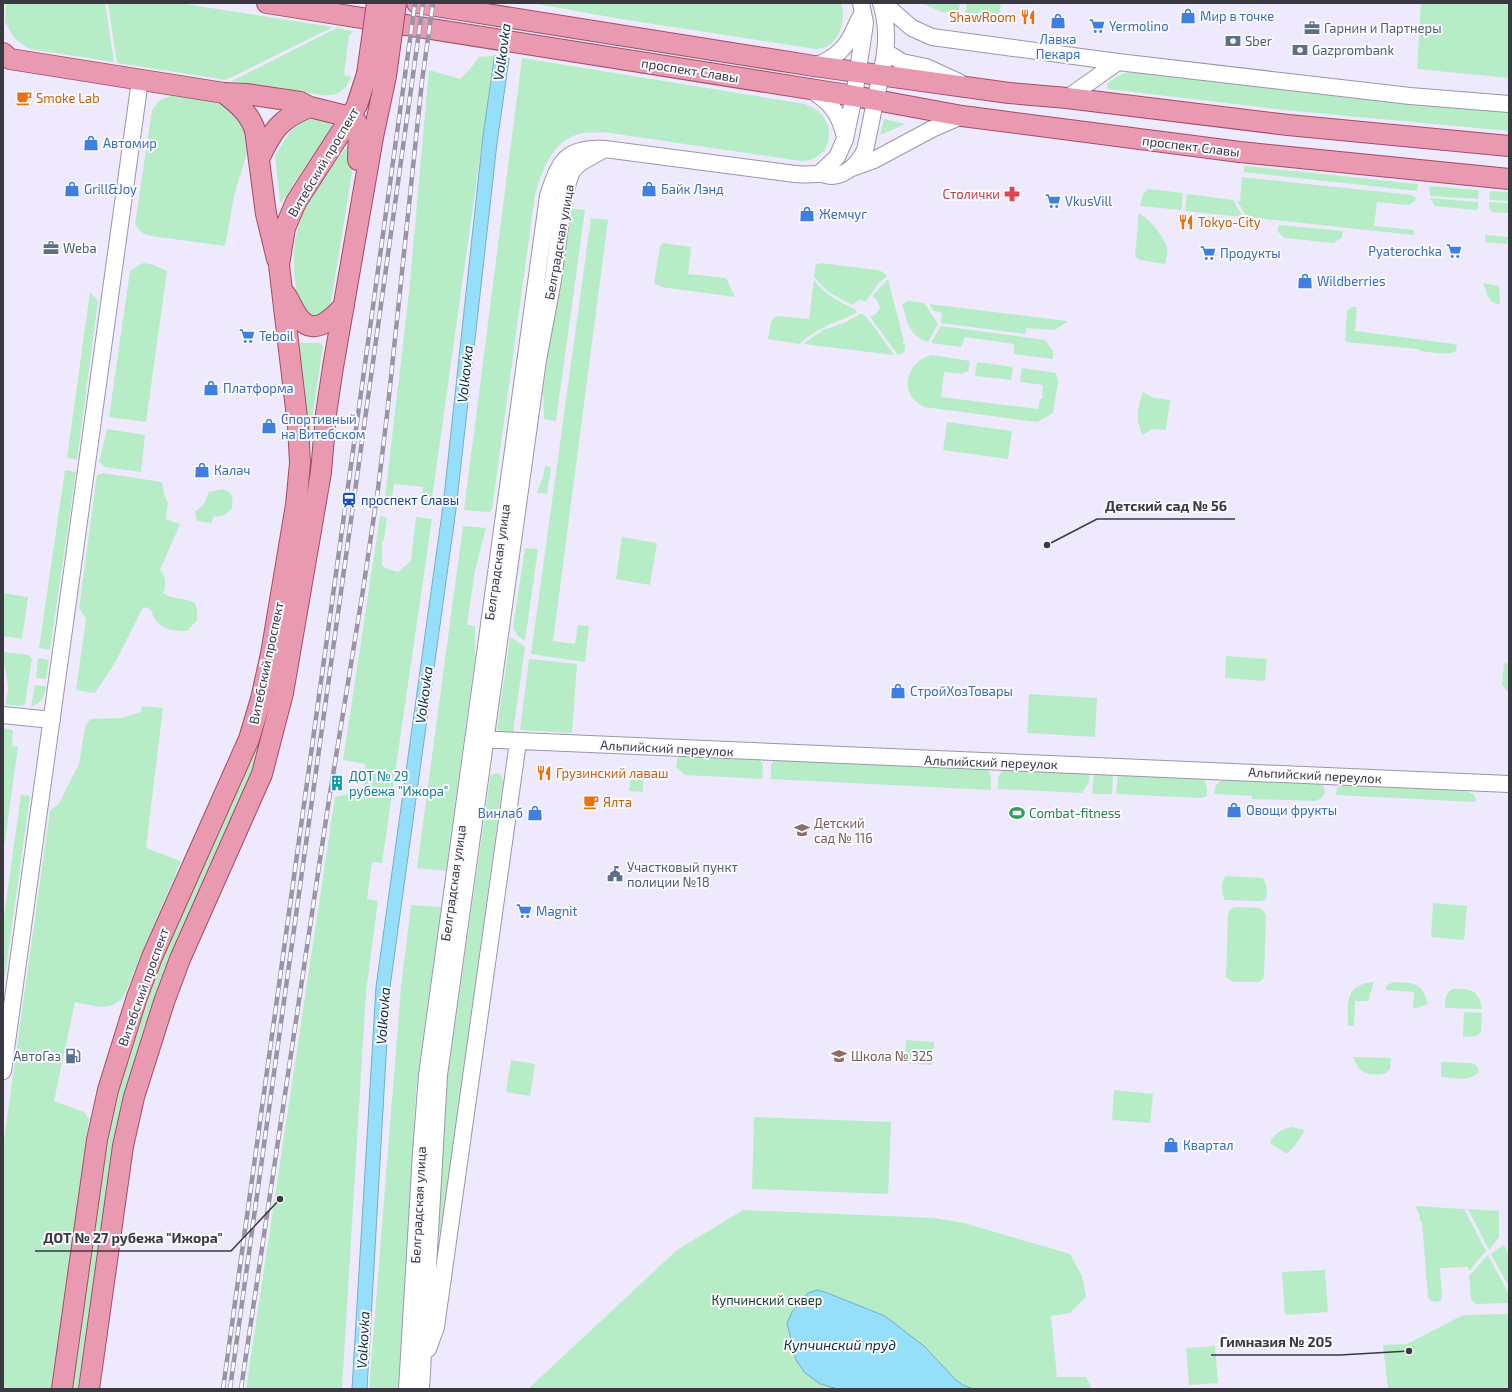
<svg xmlns="http://www.w3.org/2000/svg" width="1512" height="1392" viewBox="0 0 1512 1392" font-family="'Exo 2',sans-serif">
<rect width="100%" height="100%" fill="#eee9fd"/>
<!-- green -->
<path fill="#b7edc6" d="M6,3H105L114,62L29,49L14,38L9,29L5,22Z
M108,3H179L333,27L226,80L117,63Z
M531,3H841C846,15 841,39 828,46C825,48 820,48 816,49L621,19Z
M921,3H960L958,14L942,12Z
M967,3H1001L999,18L965,13Z
M1421,3H1509V78L1417,69Z
M337,28L353,31L349,36L344,75L351,77C346,91 336,97 321,95L232,81Z
M494,56L431,506L421,504L423,487L394,484L392,496L389,498L385,497L409,292L429,70L460,79L469,70L479,57Z
M522,58L805,104C811,107 819,110 823,116C837,136 826,161 801,161L603,132C597,133 591,132 584,133C554,137 542,169 535,195L492,510L489,512L464,510Z
M1132,71L1182,77V79L1184,77L1283,89L1284,90H1285L1509,111V131L1284,110L1108,89L1107,84C1114,78 1123,73 1132,71Z
M173,95L224,103L245,124L249,146L234,196L225,246L151,236C143,234 139,231 135,224L152,110L160,100Z
M312,117L329,121L332,127L281,203L280,202L275,156L293,127L301,120Z
M884,119L905,124L880,135Z
M352,140L357,142L330,308L315,322C310,316 301,310 299,303C296,296 296,286 295,279C287,218 318,185 352,140Z
M1245,166L1418,184L1417,191L1243,172Z
M1242,177L1412,195L1416,198L1415,201L1409,205L1377,202L1374,226L1414,230V235L1247,217L1237,201H1240Z
M1429,186L1479,190L1478,199L1430,196Z
M1148,189L1183,193L1181,210L1140,206L1143,194Z
M1490,191L1509,192V201L1489,200Z
M1187,194L1233,200L1243,217L1185,211Z
M1430,198L1478,202V208L1476,210L1435,206Z
M1489,202L1509,203V213L1492,212L1489,207Z
M567,208L585,210L556,421L544,419L543,390Z
M1139,213C1149,219 1164,236 1167,248C1168,252 1166,259 1165,264L1140,260L1135,257Z
M591,218L608,220L553,641L575,644L578,625L589,626L585,662L531,654Z
M1279,225L1343,231L1342,238L1333,243L1285,238L1277,231Z
M1485,235L1508,237L1507,244L1485,242Z
M663,243L691,247L688,274L726,278L735,297L661,287L654,283L660,247Z
M143,263L151,264L167,271L146,422L109,417L130,271Z
M821,263L877,270L883,272L887,276L878,284L866,301L859,300L852,305L827,291L814,277L816,264Z
M888,279L904,342H903V344H905V350L903,353L898,355L870,317L876,314L880,308L877,300L872,296Z
M814,280C825,295 840,302 856,310L857,312C847,319 836,321 826,326C816,331 807,337 799,344L768,339L771,321L776,316L809,319Z
M1483,283L1499,286L1500,304C1488,305 1487,292 1483,283Z
M90,292L98,301L77,460L67,458Z
M908,301L924,303L938,324L928,342C908,335 908,323 902,304Z
M929,304L1068,321L1055,330L1026,328L1025,334L941,323L942,313L934,311Z
M1352,307H1357L1355,331L1454,344L1457,345L1456,351C1449,356 1429,352 1420,351L1418,349L1346,342L1345,340L1346,326L1347,325L1346,323L1347,311Z
M860,314H863L875,328L894,355L803,344L823,330L844,323Z
M941,326L1045,340L1053,351V359L1014,354V344L965,337L961,347L931,343Z
M299,343H320L323,346L311,425L310,449L298,344Z
M932,355L970,361L968,372H964V374L944,372L941,397L1038,409L1040,399H1042L1043,385L1020,382L1022,368L1056,373L1058,382L1053,413L1037,422L924,407C898,394 905,362 932,355Z
M977,362L1013,367L1011,380L975,376Z
M1143,392L1154,398L1170,400L1166,430L1152,429L1143,435C1135,423 1138,404 1143,392Z
M947,422L1012,431L1008,459L943,450Z
M107,429L145,435L141,472L105,467L99,462Z
M545,466L551,467L547,494L537,493L543,477Z
M65,470L76,472L50,650L39,648Z
M103,473L162,482L164,495L168,503L166,519L180,524L160,570C166,578 167,583 163,593C174,600 183,597 195,603L197,610V620L187,631C170,632 156,628 151,610L147,607L142,609L116,661L95,693L76,690L86,619L79,608L97,475Z
M222,489C233,492 233,498 232,508C227,514 221,518 214,516L211,523L197,521L195,512L204,504L209,492Z
M380,516L387,517L384,540L382,542V565L385,568L398,572C402,569 409,563 411,560L416,517L432,519L382,863L372,862L367,899L378,901L366,992L342,1389H246L335,797L363,791L365,782V764L343,760Z
M463,526L486,528L475,571L467,625L475,626V658L446,871L417,868Z
M622,537L657,543L650,585L616,579Z
M525,548L538,549L525,641L518,636L513,627Z
M3,593L28,597L22,639L3,636Z
M510,638H512L525,647L513,733L502,732L497,729Z
M3,652L29,655L32,659L25,704L22,706L6,705C5,698 9,693 8,686C7,674 3,664 3,652Z
M1226,656L1267,659L1265,681L1225,678Z
M38,658L49,660L46,679L36,678Z
M529,659L577,664L572,733L520,730Z
M1504,663L1509,664V693L1502,685Z
M35,685L46,686C44,698 42,702 31,707Z
M1029,694L1097,698L1095,737L1027,733Z
M142,706L163,708L146,848L181,861L123,998C107,1013 94,1005 75,1002L54,1101L84,1112L89,1119L53,1389H3V1147L50,810L58,805L79,764L85,727L90,719L121,718L141,712Z
M3,728L13,730L12,746L18,747L3,855Z
M261,736H262L255,765L165,969L129,1081L114,1136L78,1389H72L108,1135L122,1078L160,963Z
M678,756L760,760L763,766L762,779L685,775L676,767Z
M775,760L988,768L991,777V790L771,779V764Z
M1003,769L1090,773L1089,782L1082,793L998,789V778Z
M498,773L501,775L503,781L441,1232L438,1234L437,1233L444,1103L490,778L491,775Z
M1094,773L1113,774L1112,794H1092Z
M1118,774L1203,777L1207,788V796L1200,798L1116,794Z
M631,777L643,778V792L629,791Z
M1225,778L1319,782C1329,790 1325,798 1315,801L1252,799V796L1214,794L1216,785Z
M1342,785L1463,791C1470,792 1476,794 1476,802L1336,795L1337,788Z
M21,795L30,796L3,990V923Z
M1226,876L1263,878L1267,887L1266,899L1261,901L1225,900C1221,895 1221,881 1226,876Z
M1433,903L1467,906L1464,940L1431,937Z
M411,905L441,907L416,1089L400,1389H369L401,987Z
M1235,907L1260,908L1266,914L1264,976L1262,980L1259,982H1233L1226,977L1228,915L1230,909Z
M1374,982L1368,1001H1355L1354,1026H1348C1348,1004 1344,984 1374,982Z
M1393,982C1414,983 1422,982 1428,1004L1413,1009L1414,992L1386,990V986Z
M1453,989C1470,988 1480,991 1482,1009L1445,1008C1445,999 1445,993 1453,989Z
M1464,1012L1482,1013L1481,1032L1477,1036L1463,1037Z
M906,1040L934,1042L932,1065L905,1063Z
M1353,1057L1391,1058L1390,1069L1386,1073C1369,1077 1359,1074 1353,1057Z
M511,1060L535,1064L530,1096L506,1092Z
M1441,1062L1470,1063L1476,1065L1479,1070C1473,1083 1453,1078 1441,1077Z
M1114,1090L1153,1094L1150,1123L1112,1120Z
M754,1117L891,1122L888,1194L752,1189Z
M1292,1127L1305,1130L1296,1144L1287,1154L1270,1143C1274,1134 1281,1129 1292,1127Z
M1415,1206L1464,1209L1486,1251L1469,1271L1468,1267L1440,1268L1442,1299L1438,1302L1431,1301L1428,1297L1422,1222L1420,1221L1419,1214Z
M1468,1209L1499,1211V1237L1489,1250Z
M743,1210L934,1218L964,1223L1070,1254L1082,1276L1086,1297L1070,1313L1051,1316L1057,1377H1086L1092,1389H528L677,1250Z
M1503,1245C1512,1252 1509,1276 1509,1287L1491,1254Z
M1488,1255L1509,1294V1303L1475,1304L1471,1299L1469,1276Z
M1325,1270L1328,1312L1285,1315L1282,1272Z
M1509,1314V1389H1388L1383,1345L1407,1344L1463,1315Z
M1215,1346L1218,1383L1189,1385L1186,1348Z"/>
<!-- water -->
<path fill="#96dffb" stroke="#7aadc3" d="M502,3H517L497,143L456,509L390,987L367,1389H352L376,987L443,506L483,136Z
M817,1290L825,1292L885,1316L924,1346L956,1380L963,1385L973,1389H838L820,1384L805,1373L796,1360L789,1331L787,1323L792,1312L808,1293Z"/>
<!-- pier -->
<path fill="#eee9fd" d="M500,3L519,4L511,58L493,55Z"/>
<g fill="none" stroke-linecap="round" stroke-linejoin="round">
<defs>
<path id="minor" d="M883,3L912,28L932,37L1118,62
M886,52L902,62L926,67L959,82
M814,66C829,61 842,53 850,38C855,30 857,21 863,13
M810,89C831,103 839,112 845,137
M1067,98L1118,62L1410,96L1509,104
M852,168L874,160L932,129L962,116
M819,174L837,157L845,139L854,96L863,37L865,23L861,3
M3,715L52,720
M476,739L1509,784
M3,1071L140,80
M428,1349L436,1327L518,742
M407,1389L421,1153L427,1075L548,196C559,162 565,147 605,149L795,174C803,175 812,174 820,174C824,174 828,176 832,176C848,175 859,162 865,150C869,133 872,117 875,101C883,66 892,38 881,3
M421,1389L439,1075L538,360L553,280L563,203L568,182L572,171L580,163L603,150"/>
<path id="major" d="M267,3L854,96L962,116L1240,152L1509,179
M417,3L814,66L1009,93L1067,98L1288,125L1509,146
M3,53L10,59L224,93L246,94L300,102L310,107L350,117L356,121L359,129L358,160
M224,93C238,104 249,113 255,130L266,214L277,259
M259,159C272,131 280,118 310,107
M286,295C291,303 294,312 300,319C315,337 334,317 344,306
M62,1389L97,1140L108,1090L137,997L152,957L249,739L261,699L271,654L296,505L300,463L298,426L279,265L285,228L296,202L347,123L357,105L367,74
M89,1389L123,1146L134,1097L164,1002L180,959L262,774L283,693L321,472L326,414L333,367L373,137L386,76"/>
</defs>
<!-- minor casing -->
<use href="#minor" stroke="#9b95ab" stroke-width="18"/>
<!-- major casing -->
<use href="#major" stroke="#a34c67" stroke-width="22"/>
<!-- minor -->
<use href="#minor" stroke="#fff" stroke-width="16"/>
<!-- major -->
<use href="#major" stroke="#e99ab0" stroke-width="20"/>
<defs>
<path id="rail" d="M223,1389L415,3
M230,1389L423,3
M241,1389L328,806L363,590L378,489L387,415L422,81L433,3"/>
</defs>
<!-- rail casing -->
<use href="#rail" stroke="#9995a4" stroke-width="4.5"/>
<!-- rail -->
<use href="#rail" stroke="#faf9fe" stroke-width="3" stroke-dasharray="9" stroke-linecap="butt"/>
<defs>
<path id="major-bridge" d="M367,74L377,3
M386,76L396,3"/>
</defs>
<!-- major-bridge casing -->
<use href="#major-bridge" stroke="#a34c67" stroke-width="22" stroke-linecap="butt"/>
<!-- major-bridge -->
<use href="#major-bridge" stroke="#e99ab0" stroke-width="20"/>
</g>
<!-- icons -->
<defs>
<symbol id="shop-bare" viewBox="-9 -9 18 18"><path d="M-5-2.5h2.3a2.7 3.5 0 0 1 5.4 0H5L5.5 6h-11ZM-1.5-2.5h3a1.5 2.3 0 0 0-3 0Z" fill="#3f7fe0" stroke="#faf9fe" stroke-width="2.5" paint-order="stroke"/></symbol>
<symbol id="restaurant-bare" viewBox="-9 -9 18 18"><path d="M-5-6h1v4h1v-4h1v4h1v-4h1v5L-1.5 .5V6h-2V.5L-5-1ZM5-6V6H3V1.5H1.5Q1.5-4 5-6Z" fill="#e8710a" stroke="#faf9fe" stroke-width="2.5" paint-order="stroke"/></symbol>
<symbol id="supermarket-bare" viewBox="-9 -9 18 18"><path d="M-6-5.5h2.5l.6 2H6L4.5 2H-2.5L-4.4-4H-6ZM-1.5 3.2a1.3 1.3 0 1 0 .1 0ZM3 3.2a1.3 1.3 0 1 0 .1 0Z" fill="#3f7fe0" stroke="#faf9fe" stroke-width="2.5" paint-order="stroke"/></symbol>
<symbol id="office-bare" viewBox="-9 -9 18 18"><path d="M-6-3h4V-5.5h4V-3h4V5H-6ZM-1-4.5V-3h2v-1.5ZM-6 0V1H6V0Z" fill="#5c6f8a" stroke="#faf9fe" stroke-width="2.5" paint-order="stroke"/></symbol>
<symbol id="bank-bare" viewBox="-9 -9 18 18"><path d="M-6-4H6V4H-6ZM0-2.3a2.3 2.3 0 1 0 0 4.6a2.3 2.3 0 1 0 0-4.6Z" fill="#5c6f8a" stroke="#faf9fe" stroke-width="2.5" paint-order="stroke"/></symbol>
<symbol id="cafe-bare" viewBox="-9 -9 18 18"><path d="M-5.5-4.5H6V0H3Q3 3.5 0 3.5H-2.5Q-5.5 3.5-5.5 0ZM3-3.2v2h1.7v-2ZM-6 4.5H4V6H-6Z" fill="#e8710a" stroke="#faf9fe" stroke-width="2.5" paint-order="stroke"/></symbol>
<symbol id="pharmacy-bare" viewBox="-9 -9 18 18"><path d="M-2-6h4v4h4v4h-4v4h-4v-4h-4v-4h4Z" fill="#e0444e" stroke="#faf9fe" stroke-width="2.5" paint-order="stroke"/></symbol>
<symbol id="station-bare" viewBox="-9 -9 18 18"><path d="M-3-6H3Q5-6 5-4V2Q5 4 3 4L4.5 6H3L1.5 4h-3L-3 6H-4.5L-3 4Q-5 4-5 2V-4Q-5-6-3-6ZM-3.5-4v3h7v-3ZM-3.5 1v1.5H-2V1ZM2 1v1.5H3.5V1Z" fill="#1a4fb4" stroke="#faf9fe" stroke-width="2.5" paint-order="stroke"/></symbol>
<symbol id="building-bare" viewBox="-9 -9 18 18"><path d="M-4-6H4V6H1V3H-1V6H-4ZM-2.5-4.3h1.7v1.8h-1.7ZM.8-4.3h1.7v1.8H.8ZM-2.5-1h1.7V.8h-1.7ZM.8-1h1.7V.8H.8Z" fill="#0f9aa8" stroke="#faf9fe" stroke-width="2.5" paint-order="stroke"/></symbol>
<symbol id="stadium-bare" viewBox="-9 -9 18 18"><path d="M0-5a6.5 5 0 1 0 0 10a6.5 5 0 1 0 0-10ZM-3.5-1.8h7v3.6h-7Z" fill="#2e9e5b" stroke="#faf9fe" stroke-width="2.5" paint-order="stroke"/></symbol>
<symbol id="school-bare" viewBox="-9 -9 18 18"><path d="M0-5L7-2L0 1L-7-2ZM-4 1L0 2.5L4 1V4Q0 6-4 4Z" fill="#8d6e63" stroke="#faf9fe" stroke-width="2.5" paint-order="stroke"/></symbol>
<symbol id="civic-bare" viewBox="-9 -9 18 18"><path d="M-.6-6.5H3V-4.5H.6V-3L4-1V1h2V6H-6V1h2V-1L-.6-3ZM-1.2 2.5V6h2.4V2.5Z" fill="#5c6f8a" stroke="#faf9fe" stroke-width="2.5" paint-order="stroke"/></symbol>
<symbol id="fuel-bare" viewBox="-9 -9 18 18"><path d="M-5.5-6h7V0h2V4h1.3V-2.5L3-4.5l.8-.8L6-3V5H2.5V1h-1V6h-7ZM-4.2-4.7v3.2H.2V-4.7Z" fill="#5c6f8a" stroke="#faf9fe" stroke-width="2.5" paint-order="stroke"/></symbol>
</defs>
<g fill-rule="evenodd">
<use href="#shop-bare" x="1177" y="5" width="22" height="22"/>
<use href="#restaurant-bare" x="1017" y="6" width="22" height="22"/>
<use href="#shop-bare" x="1047" y="10" width="22" height="22"/>
<use href="#supermarket-bare" x="1086" y="15" width="22" height="22"/>
<use href="#office-bare" x="1301" y="17" width="22" height="22"/>
<use href="#bank-bare" x="1222" y="30" width="22" height="22"/>
<use href="#bank-bare" x="1289" y="39" width="22" height="22"/>
<use href="#cafe-bare" x="13" y="87" width="22" height="22"/>
<use href="#shop-bare" x="80" y="132" width="22" height="22"/>
<use href="#shop-bare" x="61" y="178" width="22" height="22"/>
<use href="#shop-bare" x="638" y="178" width="22" height="22"/>
<use href="#pharmacy-bare" x="1001" y="183" width="22" height="22"/>
<use href="#supermarket-bare" x="1042" y="190" width="22" height="22"/>
<use href="#shop-bare" x="796" y="203" width="22" height="22"/>
<use href="#restaurant-bare" x="1175" y="211" width="22" height="22"/>
<use href="#office-bare" x="40" y="237" width="22" height="22"/>
<use href="#supermarket-bare" x="1443" y="240" width="22" height="22"/>
<use href="#supermarket-bare" x="1197" y="242" width="22" height="22"/>
<use href="#shop-bare" x="1294" y="270" width="22" height="22"/>
<use href="#supermarket-bare" x="236" y="325" width="22" height="22"/>
<use href="#shop-bare" x="200" y="377" width="22" height="22"/>
<use href="#shop-bare" x="258" y="415" width="22" height="22"/>
<use href="#shop-bare" x="191" y="459" width="22" height="22"/>
<use href="#station-bare" x="338" y="489" width="22" height="22"/>
<use href="#shop-bare" x="887" y="680" width="22" height="22"/>
<use href="#restaurant-bare" x="533" y="762" width="22" height="22"/>
<use href="#building-bare" x="326" y="772" width="22" height="22"/>
<use href="#cafe-bare" x="580" y="791" width="22" height="22"/>
<use href="#shop-bare" x="1223" y="799" width="22" height="22"/>
<use href="#shop-bare" x="524" y="802" width="22" height="22"/>
<use href="#stadium-bare" x="1006" y="802" width="22" height="22"/>
<use href="#school-bare" x="791" y="819" width="22" height="22"/>
<use href="#civic-bare" x="604" y="863" width="22" height="22"/>
<use href="#supermarket-bare" x="513" y="900" width="22" height="22"/>
<use href="#fuel-bare" x="62" y="1045" width="22" height="22"/>
<use href="#school-bare" x="828" y="1045" width="22" height="22"/>
<use href="#shop-bare" x="1160" y="1134" width="22" height="22"/>
</g>
<g text-anchor="middle" stroke-width="4" stroke-linejoin="round" paint-order="stroke">
<!-- shop labels -->
<g font-size="13" fill="#366cbe" stroke="#faf9fe" text-anchor="start">
<text x="1200" y="21">Мир в точке</text>
<text x="1109" y="31">Yermolino</text>
<text x="1058" y="44" text-anchor="middle">Лавка<tspan x="1058" dy="15">Пекаря</tspan></text>
<text x="103" y="148">Автомир</text>
<text x="84" y="194">Grill&amp;Joy</text>
<text x="661" y="194">Байк Лэнд</text>
<text x="1065" y="206">VkusVill</text>
<text x="819" y="219">Жемчуг</text>
<text x="1442" y="256" text-anchor="end">Pyaterochka</text>
<text x="1220" y="258">Продукты</text>
<text x="1317" y="286">Wildberries</text>
<text x="259" y="341">Teboil</text>
<text x="223" y="393">Платформа</text>
<text x="281" y="424">Спортивный<tspan x="281" dy="15">на Витебском</tspan></text>
<text x="214" y="475">Калач</text>
<text x="910" y="696">СтройХозТовары</text>
<text x="1246" y="815">Овощи фрукты</text>
<text x="523" y="818" text-anchor="end">Винлаб</text>
<text x="536" y="916">Magnit</text>
<text x="1183" y="1150">Квартал</text>
</g>
<!-- food labels -->
<g font-size="13" fill="#c56008" stroke="#faf9fe" text-anchor="start">
<text x="1016" y="22" text-anchor="end">ShawRoom</text>
<text x="36" y="103">Smoke Lab</text>
<text x="1198" y="227">Tokyo-City</text>
<text x="556" y="778">Грузинский лаваш</text>
<text x="603" y="807">Ялта</text>
</g>
<!-- service labels -->
<g font-size="13" fill="#4e5e75" stroke="#faf9fe" text-anchor="start">
<text x="1324" y="33">Гарнин и Партнеры</text>
<text x="1245" y="46">Sber</text>
<text x="1312" y="55">Gazprombank</text>
<text x="63" y="253">Weba</text>
<text x="627" y="872">Участковый пункт<tspan x="627" dy="15">полиции №18</tspan></text>
<text x="61" y="1061" text-anchor="end">АвтоГаз</text>
</g>
<!-- street labels -->
<g font-size="13" fill="#3a3841" stroke="#faf9fe">
<text transform="translate(690 70) rotate(9)" y="5">проспект Славы</text>
<text transform="translate(1191 146) rotate(7)" y="5">проспект Славы</text>
<text transform="translate(323 162) rotate(-59)" y="5">Витебский проспект</text>
<text transform="translate(559 242) rotate(-80)" y="5">Белградская улица</text>
<text transform="translate(497 562) rotate(-82)" y="5">Белградская улица</text>
<text transform="translate(266 663) rotate(-78)" y="5">Витебский проспект</text>
<text transform="translate(667 748) rotate(3)" y="5">Альпийский переулок</text>
<text transform="translate(991 762) rotate(2)" y="5">Альпийский переулок</text>
<text transform="translate(1315 775) rotate(3)" y="5">Альпийский переулок</text>
<text transform="translate(453 883) rotate(-82)" y="5">Белградская улица</text>
<text transform="translate(143 987) rotate(-70)" y="5">Витебский проспект</text>
<text transform="translate(418 1205) rotate(-87)" y="5">Белградская улица</text>
</g>
<!-- health labels -->
<g font-size="13" fill="#be3a42" stroke="#faf9fe" text-anchor="end">
<text x="1000" y="199">Столички</text>
</g>
<!-- transit labels -->
<g font-size="13" fill="#164399" stroke="#faf9fe" text-anchor="start">
<text x="361" y="505">проспект Славы</text>
</g>
<!-- culture labels -->
<g font-size="13" fill="#0d838f" stroke="#faf9fe" text-anchor="start">
<text x="349" y="781">ДОТ № 29<tspan x="349" dy="15">рубежа "Ижора"</tspan></text>
</g>
<!-- leisure labels -->
<g font-size="13" fill="#27864d" stroke="#faf9fe" text-anchor="start">
<text x="1029" y="818">Combat-fitness</text>
</g>
<!-- education labels -->
<g font-size="13" fill="#785e54" stroke="#faf9fe" text-anchor="start">
<text x="814" y="828">Детский<tspan x="814" dy="15">сад № 116</tspan></text>
<text x="851" y="1061">Школа № 325</text>
</g>
<!-- park labels -->
<g font-size="13" fill="#0e3a1f" stroke="#faf9fe">
<text x="767" y="1305">Купчинский сквер</text>
</g>
<!-- water labels -->
<g font-size="14" font-style="italic" fill="#0a2e3a" stroke="#faf9fe">
<text transform="translate(502 52) rotate(-82)" y="5">Volkovka</text>
<text transform="translate(465 374) rotate(-84)" y="5">Volkovka</text>
<text transform="translate(424 695) rotate(-82)" y="5">Volkovka</text>
<text transform="translate(383 1016) rotate(-86)" y="5">Volkovka</text>
<text transform="translate(363 1340) rotate(-87)" y="5">Volkovka</text>
<text x="840" y="1350">Купчинский пруд</text>
</g>
</g>
<!-- callouts -->
<path fill="none" stroke="#3a3841" stroke-width="1.5" d="M1047 545L1097 519H1235M280 1199L231 1251H35M1409 1351L1340 1355H1211"/>
<g fill="#3a3841" stroke="#faf9fe" stroke-width="1.5">
<circle cx="1047" cy="545" r="4"/>
<circle cx="280" cy="1199" r="4"/>
<circle cx="1409" cy="1351" r="4"/>
</g>
<g font-size="14" text-anchor="middle" font-weight="bold" fill="#3a3841" stroke="#faf9fe" stroke-width="4" stroke-linejoin="round" paint-order="stroke">
<text x="1166" y="511">Детский сад № 56</text>
<text x="133" y="1243">ДОТ № 27 рубежа "Ижора"</text>
<text x="1276" y="1347">Гимназия № 205</text>
</g>
<!-- border -->
<rect width="1512" height="1392" fill="none" stroke="#3a3841" stroke-width="8"/>
</svg>
